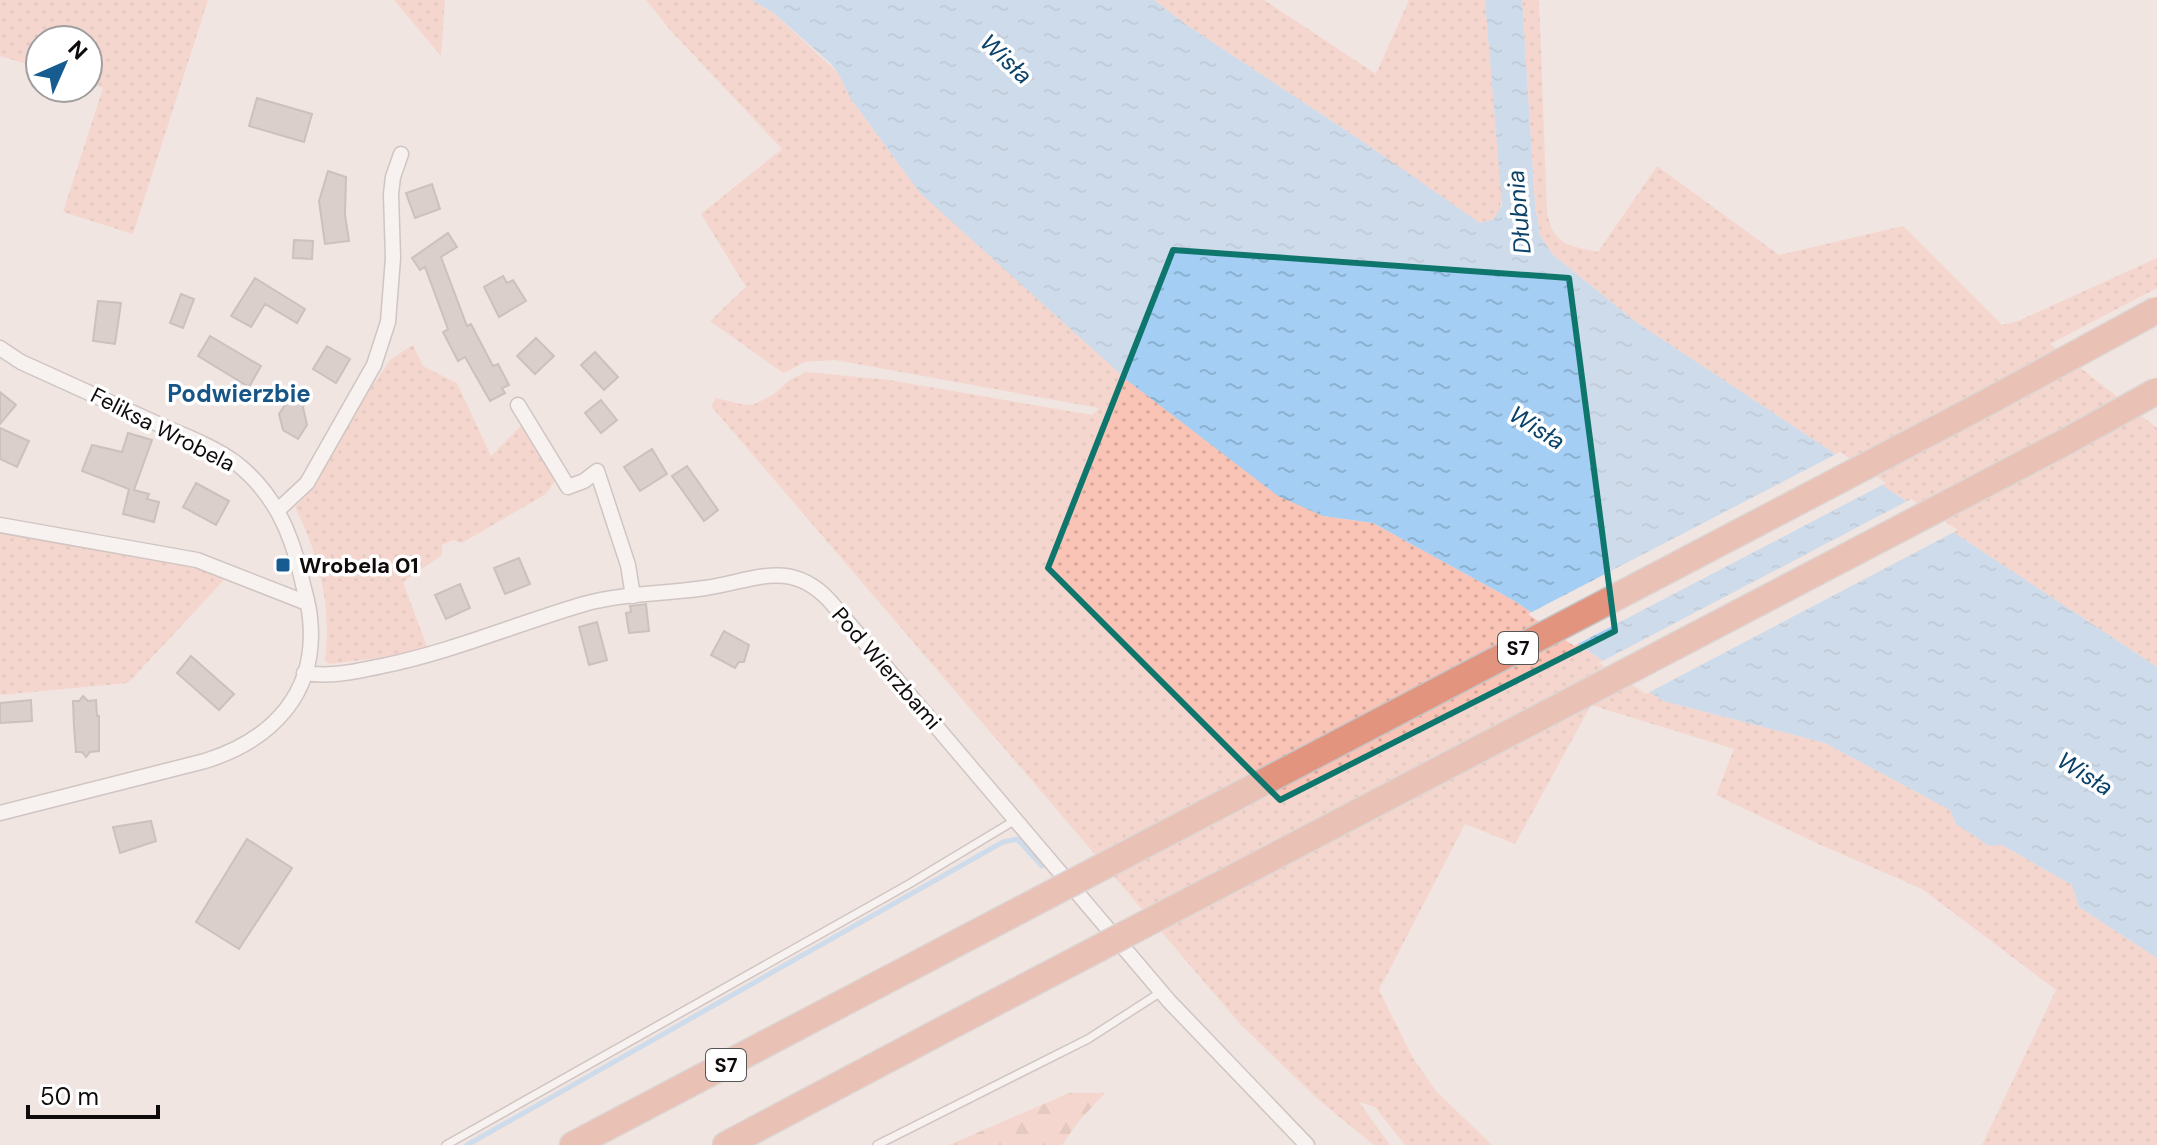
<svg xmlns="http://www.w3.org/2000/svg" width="2157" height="1145" viewBox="0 0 2157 1145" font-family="'DM Sans',sans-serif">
<defs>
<pattern id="grass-dots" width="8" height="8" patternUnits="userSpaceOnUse" patternTransform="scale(2)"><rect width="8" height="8" fill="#f9c4b5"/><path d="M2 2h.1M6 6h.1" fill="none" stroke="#d4a79a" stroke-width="1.8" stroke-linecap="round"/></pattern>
<pattern id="forest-firs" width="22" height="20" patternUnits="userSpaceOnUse" patternTransform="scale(2)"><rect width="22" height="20" fill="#f9c4b5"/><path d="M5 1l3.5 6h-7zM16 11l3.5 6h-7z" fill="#d4a79a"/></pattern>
<pattern id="water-ripples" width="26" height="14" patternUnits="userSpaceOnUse" patternTransform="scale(2)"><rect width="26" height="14" fill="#a4cef4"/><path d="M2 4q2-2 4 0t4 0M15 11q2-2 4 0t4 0" fill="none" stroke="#8cb0d0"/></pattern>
</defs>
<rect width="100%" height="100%" fill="#f0e5e1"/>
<!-- grass -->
<path fill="url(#grass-dots)" d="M0,0H208L133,234L63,212L103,88L88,83V40H40V68L0,56Z
M394,0H445L441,56Z
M646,0H752L775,14L838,73L851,99L920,193L1323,516L1373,523L1513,600L1663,701L1825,743L1950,810L1956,824L2002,845L2072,885L2079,907L2157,958V1145H1982L2056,990L1922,889L1814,842L1716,795L1734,749L1591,705L1515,844L1465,824L1379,990L1413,1058L1436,1091L1492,1145H1405L1375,1107L1359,1102L1390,1145H1374L1321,1102L1242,1026L711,406L716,398L745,405L755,404L774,394L791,379L807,372L889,380L1092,415L1099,408L835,360L805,362L783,373L710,321L746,287L701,214L782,149L672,32Z
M1154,0H1264L1376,74L1409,0H1485L1502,197L1499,213L1494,219L1480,223L1473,221L1362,141L1188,26Z
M1522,0H1539L1547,213C1554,246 1568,245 1598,252L1657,166L1779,255L1903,226L2002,325L2018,321L2157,258V288L2050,344L2157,428V667L1636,322L1552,254L1540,235L1535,205Z
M413,345L423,366L457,383L491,456L522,425L555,481L546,494L462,543L453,540L442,545V555L403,582L427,647L403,655L329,664L325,660C332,606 319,555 295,507L306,496L359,405L391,359Z
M0,529L163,560L213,572L224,580L128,683L0,695Z"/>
<!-- forest -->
<path fill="url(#forest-firs)" d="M1069,1093H1105L1079,1121L1062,1145H949Z"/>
<!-- water -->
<path fill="url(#water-ripples)" d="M752,0H1154L1188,26L1362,141L1480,223L1494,219L1502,205L1485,0H1522L1535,205L1540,235L1552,254L1636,322L2157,667V958L2079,907L2072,885L2002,845L1989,846L1956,824L1950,810L1825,743L1663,701L1513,600L1373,523L1323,516L1278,496L1128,381L920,193L851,99L838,73L830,63L775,14Z"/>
<!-- pier -->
<path fill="#f0e5e1" d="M1840,452L1886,483L1574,646L1528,614Z
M1911,499L1958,530L1646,694L1599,663Z"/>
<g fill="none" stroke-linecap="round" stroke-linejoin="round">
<!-- stream -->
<path stroke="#a4cef4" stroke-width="5" d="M467,1145L1003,842L1017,839L1042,866"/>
</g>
<!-- building -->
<path fill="#beb3b0" stroke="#9e9491" stroke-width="2" d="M257,98L312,114L304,142L249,126Z
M328,171L346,177L345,215L349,241L325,244L319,201Z
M432,184L440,209L415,218L406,193Z
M448,233L457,247L441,257L467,326L471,324L493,366L498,364L509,385L502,388L505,393L490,401L465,357L458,361L443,332L448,329L425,267L420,270L412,258Z
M294,240L313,241L312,259L293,258Z
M503,276L507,283L513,280L526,301L499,317L484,287Z
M255,278L305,309L297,323L265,304L251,327L231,316Z
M181,294L194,299L183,328L170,323Z
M98,301L121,303L115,344L93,341Z
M210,336L261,366L249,387L198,356Z
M536,338L554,356L535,374L517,356Z
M327,346L350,359L336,383L313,369Z
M595,352L618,377L604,390L581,365Z
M0,392L16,405L0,424Z
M293,393L306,402L303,407L307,425L298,439L283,430L279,414Z
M601,400L617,420L601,433L585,413Z
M0,428L29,441L17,467L0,459Z
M128,433L152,440L134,490L149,494L147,499L159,502L154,522L123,514L129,489L82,471L92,445L122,452Z
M652,449L667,474L640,491L624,467Z
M687,466L718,510L704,521L672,476Z
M196,483L229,501L216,525L183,507Z
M519,558L530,584L505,594L494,568Z
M460,584L470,608L446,619L435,595Z
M646,604L649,631L629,633L626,613L631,612L630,606Z
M597,622L607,660L589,665L579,627Z
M724,631L749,645L744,662H739L735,668L711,655Z
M191,656L234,694L219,710L177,673Z
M83,696L88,701L96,700L97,716H99V751L90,752L86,757L82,752H76L74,727L73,701H79Z
M31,700L32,721L0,723V703Z
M151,821L156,841L120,853L113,827Z
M247,839L292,868L239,949L196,922Z"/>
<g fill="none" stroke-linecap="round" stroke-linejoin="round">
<defs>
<path id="lane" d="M446,1145L909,884L1017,819
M877,1145L1088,1039L1161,992"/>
<path id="street" d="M0,348L21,362C67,383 114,404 160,425C185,436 213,446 236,463C273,492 291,531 301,576C304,590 309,604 310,618C318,693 272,740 205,761L0,813
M518,405L568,487L584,481L597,471L628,565L633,596
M278,510L307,483L374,365L388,322L393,258L391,194L393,177L401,154
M0,525L197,560L307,603
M304,673C331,677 354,672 382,666C451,652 516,624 584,604C623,593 665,594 705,588C754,581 789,558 829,600L1169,1001L1307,1145"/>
<path id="highway" d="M573,1145L879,984
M726,1145L937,1033"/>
</defs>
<!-- lane casing -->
<use href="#lane" stroke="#a89e9b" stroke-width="10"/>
<!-- street casing -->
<use href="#street" stroke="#a89e9b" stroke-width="17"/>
<!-- highway casing -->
<use href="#highway" stroke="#c5c4c4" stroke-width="29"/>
<!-- lane -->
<use href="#lane" stroke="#fff" stroke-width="7"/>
<!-- street -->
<use href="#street" stroke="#fff" stroke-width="14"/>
<!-- highway -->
<use href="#highway" stroke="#e2947f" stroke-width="26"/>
<defs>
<path id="highway-bridge" d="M879,984L1982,405L2157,310
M937,1033L2067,441L2157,391"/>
</defs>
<!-- highway-bridge casing -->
<use href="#highway-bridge" stroke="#c5c4c4" stroke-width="29" stroke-linecap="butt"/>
<!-- highway-bridge -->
<use href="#highway-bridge" stroke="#e2947f" stroke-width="26"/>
</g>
<!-- marked area -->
<path d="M0 0H2157V1145H0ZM1173,250L1569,278L1615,631L1280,800L1048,568Z" fill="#f0e5e1" fill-opacity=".55" fill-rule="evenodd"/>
<path fill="none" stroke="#0f766e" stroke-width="6" stroke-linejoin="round" d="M1173,250L1569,278L1615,631L1280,800L1048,568Z"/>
<!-- markers -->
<rect fill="#165c91" stroke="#fff" stroke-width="3" x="275" y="557" width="16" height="16" rx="4"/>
<g text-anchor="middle" stroke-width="7" stroke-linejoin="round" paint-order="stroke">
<!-- shield labels -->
<g fill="#fff" stroke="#575454" stroke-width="2">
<rect x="1498" y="632" width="40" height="32" rx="6"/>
<rect x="706" y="1049" width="40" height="32" rx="6"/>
</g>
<g font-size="20" font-weight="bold" fill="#0f0b0a">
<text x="1518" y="655">S7</text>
<text x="726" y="1072">S7</text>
</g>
<!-- street labels -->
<g font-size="22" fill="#0f0b0a" stroke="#fff">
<text transform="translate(163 429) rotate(27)" y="8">Feliksa Wrobela</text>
<text transform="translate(887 668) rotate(49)" y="8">Pod Wierzbami</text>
</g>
<!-- poi labels -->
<g font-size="22" font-weight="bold" fill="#0f0b0a" stroke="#fff" text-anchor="start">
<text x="299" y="573">Wrobela 01</text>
</g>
<!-- water labels -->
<g font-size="24" font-style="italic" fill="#0b426a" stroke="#fff">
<text transform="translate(1006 59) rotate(43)" y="8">Wisła</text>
<text transform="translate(1519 212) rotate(-95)" y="8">Dłubnia</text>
<text transform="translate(1537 428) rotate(32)" y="8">Wisła</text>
<text transform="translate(2085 774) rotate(32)" y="8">Wisła</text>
</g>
<!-- neighbourhood labels -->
<g font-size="24" font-weight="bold" fill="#165585" stroke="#fff">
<text x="239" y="402">Podwierzbie</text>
</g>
</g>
<!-- north arrow -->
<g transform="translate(64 64) rotate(45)"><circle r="38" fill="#ffffff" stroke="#9f9d9d" stroke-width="2"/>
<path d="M0-6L14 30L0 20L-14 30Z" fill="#165c91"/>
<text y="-12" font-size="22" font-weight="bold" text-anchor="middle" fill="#0f0b0a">N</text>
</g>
<!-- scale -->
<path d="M28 1105v12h130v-12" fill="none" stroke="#0f0b0a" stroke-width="4"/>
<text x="40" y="1105" font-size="24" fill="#0f0b0a" stroke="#ffffff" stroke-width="6" paint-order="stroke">50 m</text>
</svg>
